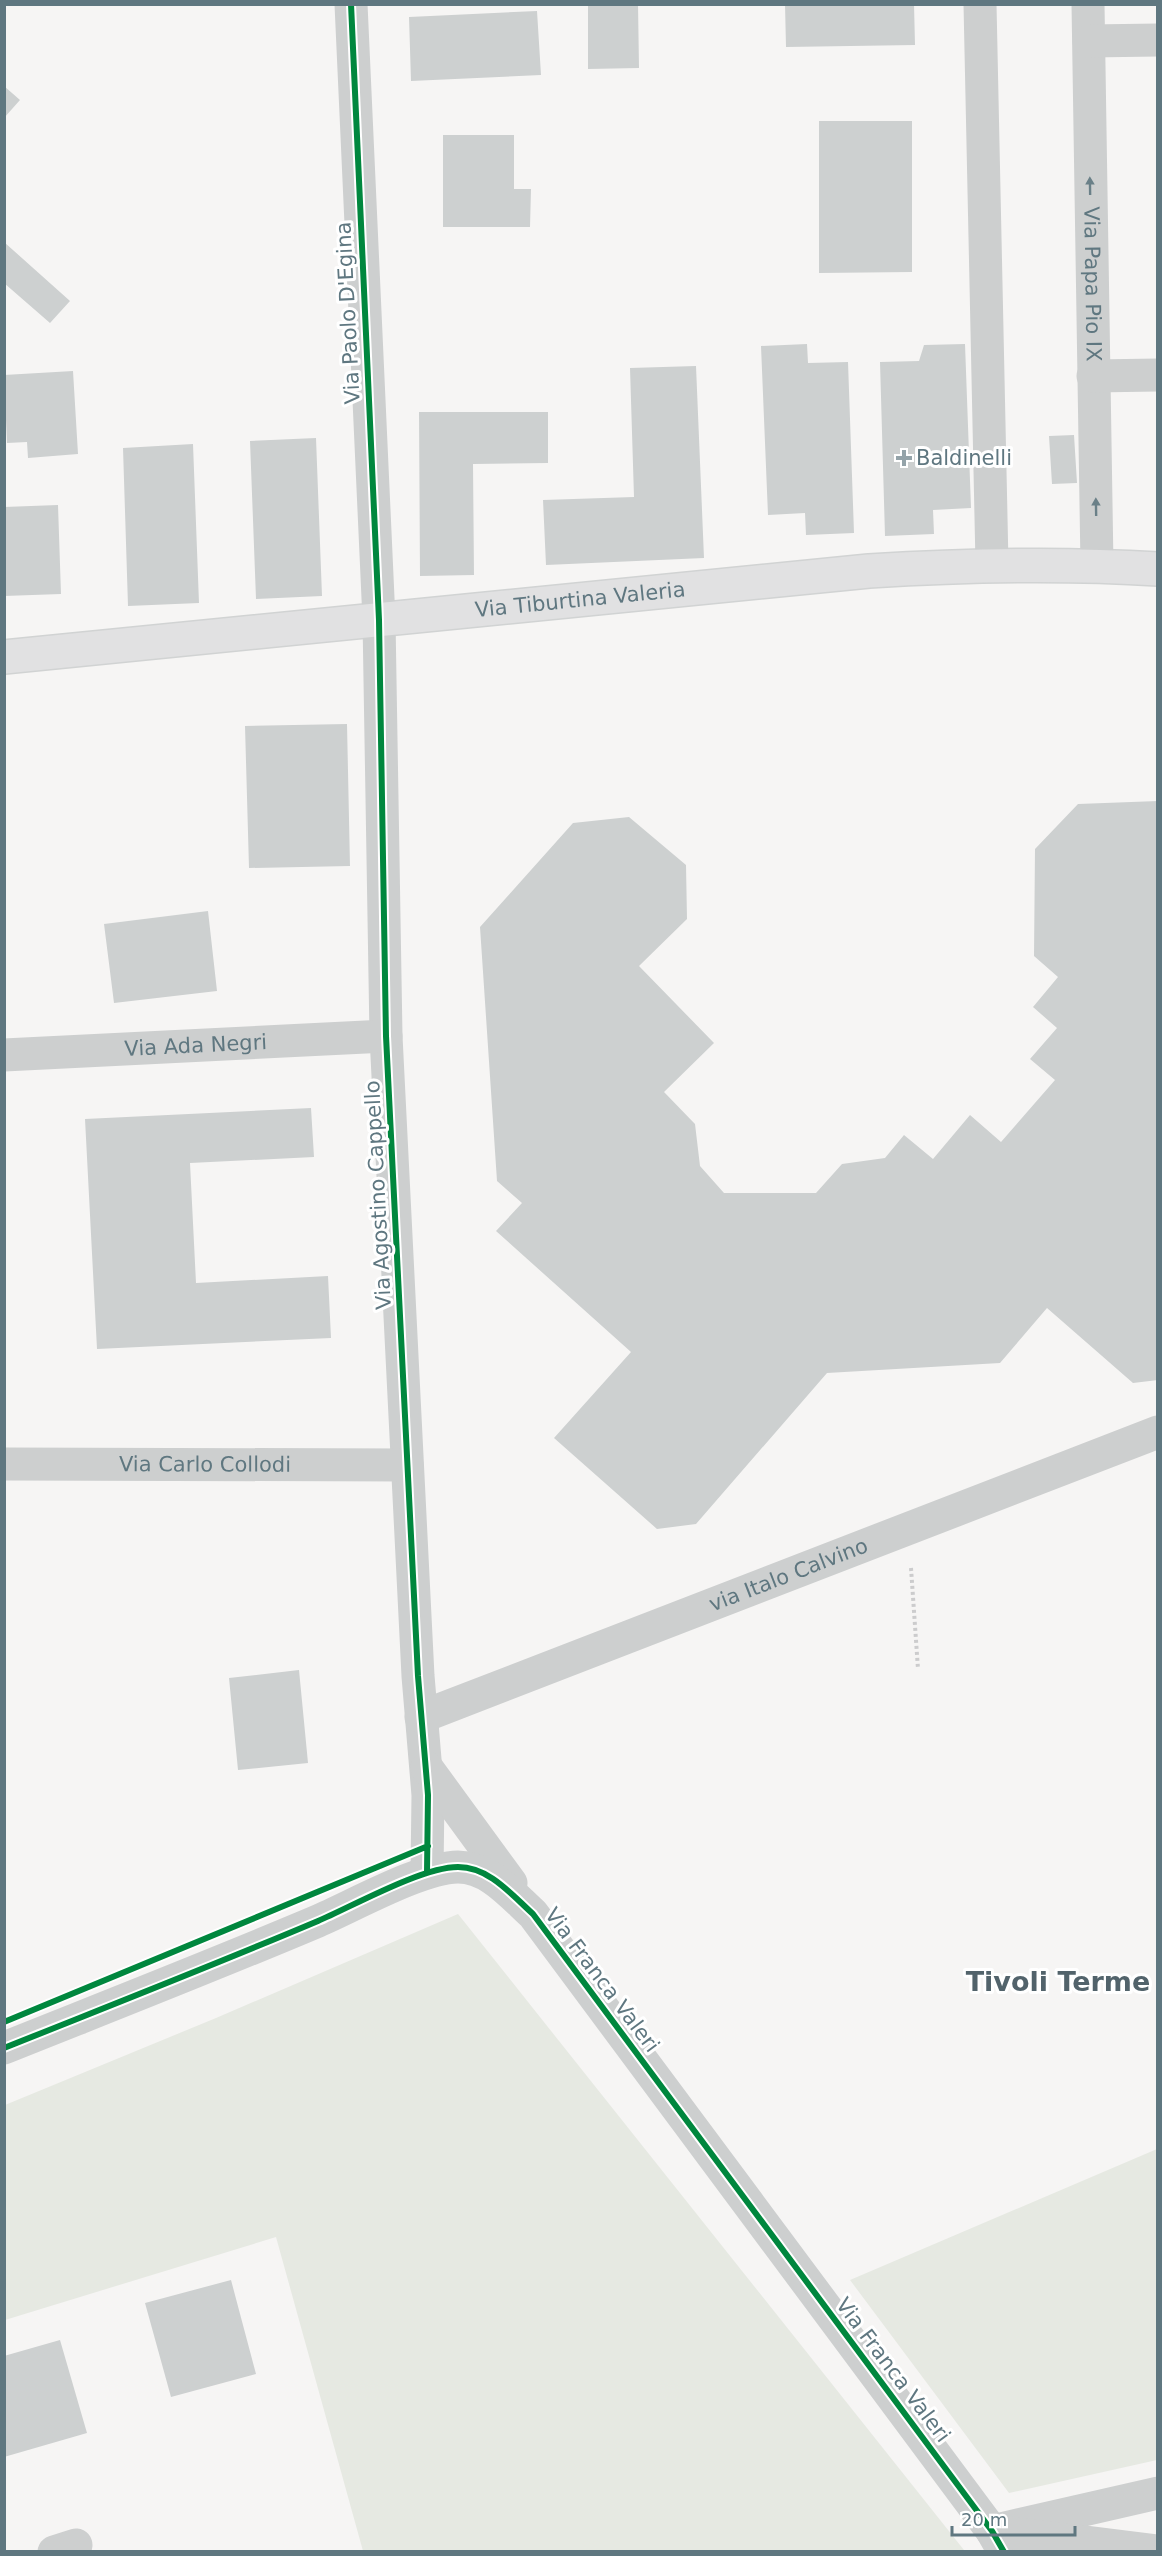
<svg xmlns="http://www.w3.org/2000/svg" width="1162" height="2556" viewBox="0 0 1162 2556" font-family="'DejaVu Sans',sans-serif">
<rect width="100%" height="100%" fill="#f6f5f4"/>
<!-- green -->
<path fill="#e6e9e2" d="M458,1914L964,2550V2551H363L276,2237L5,2320V2105L216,2018Z
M1157,2149V2460L1009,2493L850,2280Z"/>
<!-- building -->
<path fill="#cdd0d0" d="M588,4H638L639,68L588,69Z
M785,4H914L915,45L786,47Z
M537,11L541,75L411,81L409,17Z
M4,86L20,100L4,118Z
M819,121H912V272L819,273Z
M443,135H514V189H531L530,227H443Z
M4,242L70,301L50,323L4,283Z
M807,344L808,363L848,362L854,533L806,535L805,513L768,515L761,346Z
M965,344L971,508L933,510L934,534L885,536L880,362L919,361L924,345Z
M696,366L704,558L546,565L543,500L634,497L630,368Z
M73,371L78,454L28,458L27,442L7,443L4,375Z
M419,412H548V463L473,464L474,575L420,576Z
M1074,435L1077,483L1052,484L1049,436Z
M316,438L322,596L256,599L250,441Z
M193,444L199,603L128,606L123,448Z
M58,505L61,594L4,596V507Z
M347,724L350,866L249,868L245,726Z
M1158,801V1380L1133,1383L1047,1308L1000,1363L827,1373L696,1524L657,1529L554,1438L631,1352L496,1231L522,1203L497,1181L480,927L573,823L629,817L686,865L687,919L639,966L714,1043L664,1092L695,1124L700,1166L724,1193H816L842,1164L885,1158L904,1135L933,1159L970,1115L1001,1142L1055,1080L1030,1059L1057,1028L1033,1007L1058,977L1034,956L1035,849L1078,804Z
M208,911L217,991L114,1003L104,924Z
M311,1108L314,1157L190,1163L196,1283L328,1276L331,1338L97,1349L85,1119Z
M299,1670L308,1763L238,1770L229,1678Z
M231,2280L256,2374L171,2397L145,2303Z
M60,2340L87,2433L4,2457V2356Z"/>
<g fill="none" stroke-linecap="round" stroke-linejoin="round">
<defs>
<g id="primary">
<path id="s5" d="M4,657L869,571C966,565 1061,563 1158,569"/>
</g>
</defs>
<!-- primary casing -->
<use href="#primary" stroke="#d1d3d3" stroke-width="36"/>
<!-- path -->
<path stroke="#cccccd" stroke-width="4" stroke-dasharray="3 3" stroke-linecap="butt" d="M911,1568L918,1669"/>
<!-- street -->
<g stroke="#cdcfcf" stroke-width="33">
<path d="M351,4L379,620L386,1036L418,1676L428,1795L427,1872"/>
<path d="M980,4L992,564"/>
<path id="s1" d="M1088,4L1097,566"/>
<path d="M1089,41L1158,40"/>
<path d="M1093,376L1158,375"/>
<path id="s2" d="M4,1055L386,1036"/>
<path id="s3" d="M4,1464L407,1465"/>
<path id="s4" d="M421,1717L1158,1432"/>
<path d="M427,1768L511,1883"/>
<path d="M4,2048C109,2006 214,1965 318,1921C353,1906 422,1867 458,1867C489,1867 511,1894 533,1914L992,2531L1004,2552"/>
<path d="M992,2531L1158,2493"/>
<path d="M1013,2533L1158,2551"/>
<path d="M54,2552L76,2545"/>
</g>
<!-- primary -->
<use href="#primary" stroke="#e1e1e2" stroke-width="33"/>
<defs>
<path id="cycleway" d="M351,4L379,620L386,1036L418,1676L428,1795L427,1872
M4,2022L428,1846
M4,2048C109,2006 214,1965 318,1921C353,1906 422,1867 458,1867C489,1867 511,1894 533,1914L992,2531L1004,2552"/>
</defs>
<!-- cycleway casing -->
<use href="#cycleway" stroke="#fff" stroke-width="10"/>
<!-- cycleway -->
<use href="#cycleway" stroke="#00873e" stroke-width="6"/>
</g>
<!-- one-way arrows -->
<defs><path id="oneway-solid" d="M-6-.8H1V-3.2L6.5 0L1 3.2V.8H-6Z" transform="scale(1.5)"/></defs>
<g fill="#6a8088">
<use href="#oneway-solid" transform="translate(1090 186) rotate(-91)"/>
<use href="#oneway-solid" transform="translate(1096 507) rotate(-91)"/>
</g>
<!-- markers -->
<path fill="#94a3a9" stroke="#fff" stroke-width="2" d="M901 449h6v6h6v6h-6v6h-6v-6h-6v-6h6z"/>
<g text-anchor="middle" stroke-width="6" stroke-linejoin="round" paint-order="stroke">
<!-- street labels -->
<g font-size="21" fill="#5f7780" stroke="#fff">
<text dy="7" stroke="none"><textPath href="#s1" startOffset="280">Via Papa Pio IX</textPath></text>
<text transform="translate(348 313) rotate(-93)" y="7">Via Paolo D'Egina</text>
<text dy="7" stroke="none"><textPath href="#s5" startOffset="579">Via Tiburtina Valeria</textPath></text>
<text dy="7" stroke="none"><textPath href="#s2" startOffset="192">Via Ada Negri</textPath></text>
<text transform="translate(378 1195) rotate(-93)" y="7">Via Agostino Cappello</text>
<text dy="7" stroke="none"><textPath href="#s3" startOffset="201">Via Carlo Collodi</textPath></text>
<text dy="7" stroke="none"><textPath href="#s4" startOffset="394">via Italo Calvino</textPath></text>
<text transform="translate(602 1980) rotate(53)" y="7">Via Franca Valeri</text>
<text transform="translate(893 2370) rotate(53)" y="7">Via Franca Valeri</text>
</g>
<!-- poi labels -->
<g font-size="21" fill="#5f7780" stroke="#fff" text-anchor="start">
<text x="916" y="465">Baldinelli</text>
</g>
<!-- district labels -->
<g font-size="27" font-weight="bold" fill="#52636b" stroke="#fff">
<text x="1058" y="1991">Tivoli Terme</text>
</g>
</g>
<!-- border -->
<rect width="1162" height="2556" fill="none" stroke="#5f7780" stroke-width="12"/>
<!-- scale -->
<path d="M952 2526v9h123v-9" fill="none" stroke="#5f7780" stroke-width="3"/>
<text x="961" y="2526" font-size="18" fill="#5f7780" stroke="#ffffff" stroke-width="4.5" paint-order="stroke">20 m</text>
</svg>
